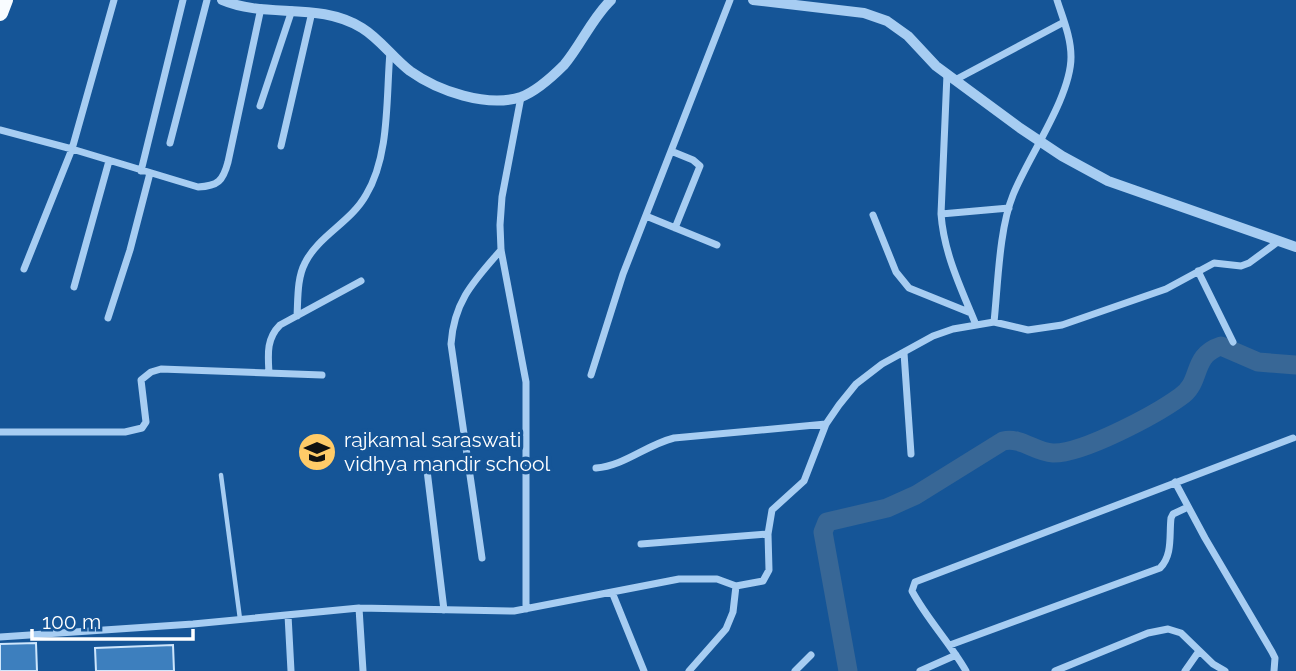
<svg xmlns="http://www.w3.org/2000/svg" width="1296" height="671" viewBox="0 0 1296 671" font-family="Raleway,sans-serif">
<rect width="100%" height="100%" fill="#155597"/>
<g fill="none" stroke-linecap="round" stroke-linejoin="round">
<!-- river -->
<path stroke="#386796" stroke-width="19" d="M848,671L823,532L827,522L887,508L916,495L1003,441C1022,437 1034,452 1053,453C1082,454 1155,415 1180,397C1203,382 1190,356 1221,346L1258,362L1296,365"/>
</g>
<!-- building -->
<path fill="#3d7fbe" stroke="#cee6fc" stroke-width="2" d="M36,643L37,671H0V644Z
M173,645L174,671H96L95,648Z"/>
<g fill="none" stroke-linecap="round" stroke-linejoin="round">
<!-- service -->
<path stroke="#a7cdf2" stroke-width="4.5" d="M221,475L240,619"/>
<!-- minor -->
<path stroke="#a7cdf2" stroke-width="7" d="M947,74L941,214C944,254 961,288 976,325
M955,80L1064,22
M521,97L502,197L500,225L501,250L526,382V609
M260,106L292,10
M0,130L72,149L198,187C218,186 223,181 228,162L261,8
M170,143L207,0
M281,146L312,12
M671,151L693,160L700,166L675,228
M141,171L183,0
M941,214L1009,208
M873,215L896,272L909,288L971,313
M646,216L717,245
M24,269L72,149L114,0
M1198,271L1233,342
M74,287L109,161
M297,316C298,299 297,278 305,263C318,236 351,222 366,195C390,155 386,98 390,52
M108,318L130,250L150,173
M994,322C998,285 999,229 1013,195C1028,157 1071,97 1071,57C1071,37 1063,19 1057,0
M904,353L911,454
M269,373C268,355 266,339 280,325L361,281
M591,375L623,274L730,0
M0,432H125L142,428L146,422L141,380L151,372L161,369L322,375
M426,462L444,610
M596,468C624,466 646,445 674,438L826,424
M1175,482L1205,538L1272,652L1275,658L1274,671
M641,544L768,534
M482,558L451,344C454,301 474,281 501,250
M736,586L763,581L769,570L768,534L772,510L804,481L826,424L839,405L856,384L882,364L933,336L953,329L994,322L1028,330L1062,325L1166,289L1214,263L1241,266L1249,263L1279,241
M612,592L644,671
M359,608L363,671
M288,615L291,671
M0,637L193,624L359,608L514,611L679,579H717L736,586L733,612L726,629L689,671
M950,645L1160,568C1173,555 1169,535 1171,518L1173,514L1188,507
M795,671L811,655
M920,671L956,655
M966,671C950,643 927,619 912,591L915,582L1293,438
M1055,671L1148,633L1168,629L1181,633L1213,664L1225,671
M1185,671L1199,651"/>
<!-- tertiary -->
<path stroke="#a7cdf2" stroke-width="10" d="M222,0C266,19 319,1 362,28C380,39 393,58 410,71C438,91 487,108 521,97C537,91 552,77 564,65C581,45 592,18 611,0
M753,0L864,13L887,21L908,36L936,66L1020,128L1062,156L1108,181L1296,247"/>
<!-- trunk -->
<path stroke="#f8fcff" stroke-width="16" d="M0,13L5,0"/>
</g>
<!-- icons -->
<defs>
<symbol id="school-disc" viewBox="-11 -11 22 22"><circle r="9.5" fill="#ffcb68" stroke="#155597"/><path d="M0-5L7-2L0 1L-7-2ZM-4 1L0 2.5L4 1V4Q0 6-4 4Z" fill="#111"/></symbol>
</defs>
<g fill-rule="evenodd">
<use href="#school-disc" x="295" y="430" width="44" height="44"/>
</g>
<g text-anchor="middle" stroke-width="7" stroke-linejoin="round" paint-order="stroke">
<!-- poi labels -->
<g font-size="21" fill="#fff" stroke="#155597" text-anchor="start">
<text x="344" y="447">rajkamal saraswati<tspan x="344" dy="24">vidhya mandir school</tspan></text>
</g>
</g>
<!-- scale -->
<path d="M32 629v10h161v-10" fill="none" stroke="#ffffff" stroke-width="3.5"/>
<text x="42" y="629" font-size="21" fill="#ffffff" stroke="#155597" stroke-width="5" paint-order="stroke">100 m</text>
</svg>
